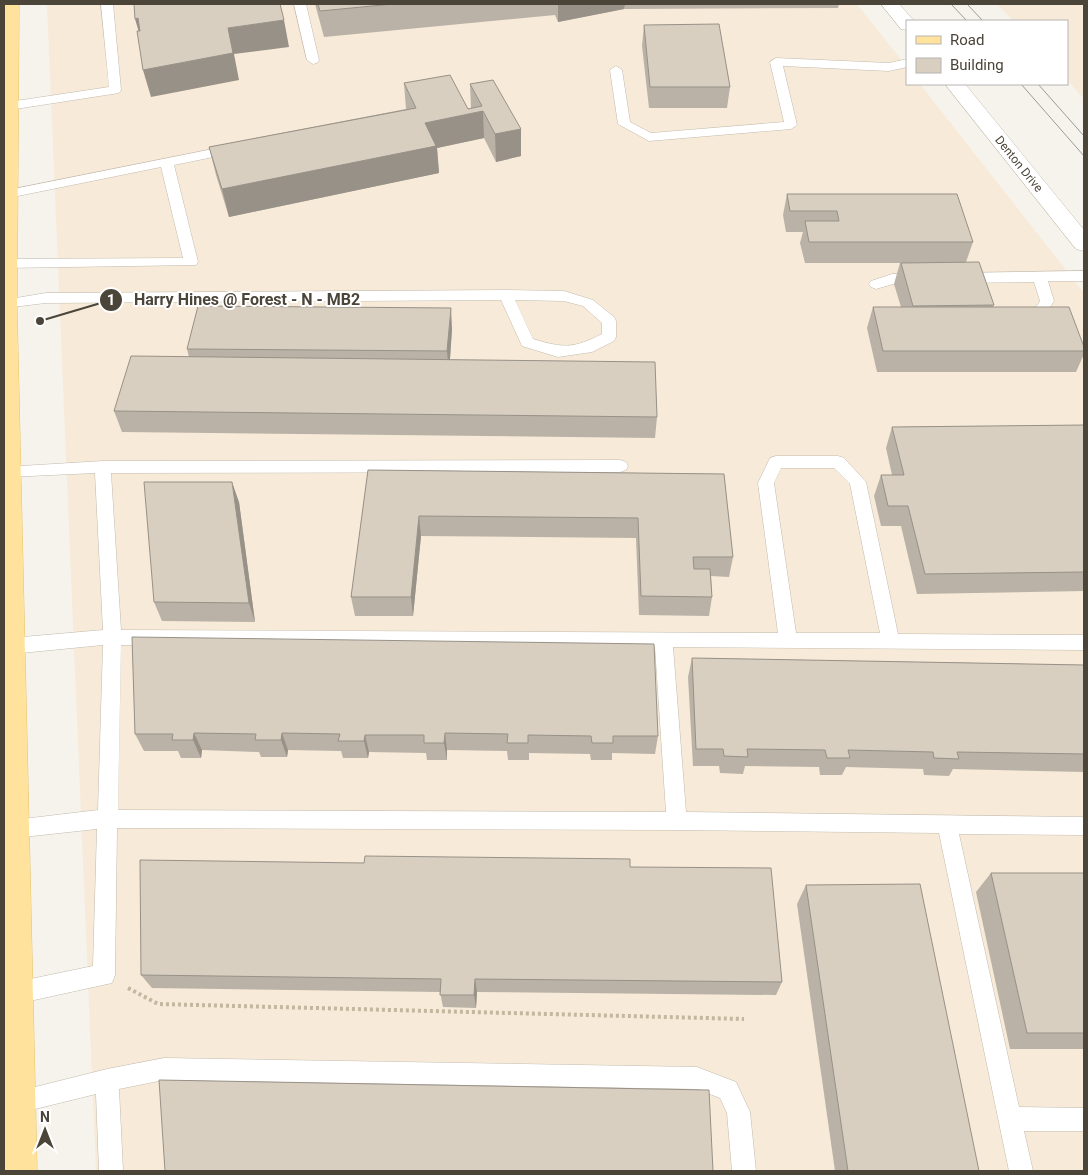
<svg xmlns="http://www.w3.org/2000/svg" width="1088" height="1175" viewBox="0 0 1088 1175" font-family="Roboto,sans-serif">
<rect width="100%" height="100%" fill="#f6f3ec"/>
<!-- commercial -->
<path fill="#f7ead8" d="M47,4H857L907,67V84H920L1084,293V1171H96Z
M997,4H1084V99L1067,80V21H1013Z"/>
<g fill="none" stroke-linecap="round" stroke-linejoin="round">
<defs>
<path id="service" d="M101,4H113L121,90L119,93L9,110L5,109L4,105L9,102L109,87Z
M294,4H306L319,60L317,63L313,64L307,60Z
M776,58L889,63L907,59V67L889,71L783,66L797,125L791,129L649,141L618,124L610,70L616,66L622,70L630,122L651,133L784,122L770,62Z
M233,145L238,146L239,149L238,152L174,165L198,262L196,265L4,268V260L7,259L183,258L161,167L8,198L4,197V191Z
M1084,271V281H1048L1054,301L1046,313H1036L1034,310L1040,301L1034,282L962,283L957,281L955,278L957,275L962,273Z
M919,273L924,275L926,278L924,281L893,284L876,289L871,287L869,284L871,281L892,274Z
M506,290L564,291L593,300L614,317L616,321V337L614,341L592,352L558,357L522,346L501,300L46,303L4,308V300L46,293ZM515,300L564,301L583,306L602,323V334C573,349 563,348 533,339Z
M776,456H838L844,458L866,482L898,634L1084,635V650L673,647L686,812L1084,817V835L959,834L1019,1107L1084,1108V1131H1024L1033,1171H1009L939,833L677,830L117,828L115,975L112,983L16,1004L8,1001L5,993L8,985L16,982L93,966L97,829L14,838L7,836L4,829L7,822L14,820L98,810L103,645L11,654L5,651L4,642L11,638L103,630L95,473L9,477L4,475V467L103,461L620,460L626,462L628,466L626,470L620,472L111,473L121,630L778,633L758,483L770,458ZM781,468H834L850,484L880,633H796L774,483ZM121,645L655,647L666,812L118,810Z
M164,1058L697,1067L736,1082L750,1112L756,1171H732L727,1113L720,1098L697,1089L164,1080L119,1089L123,1171H99L96,1094L19,1113L11,1110L8,1102L11,1094L19,1091L107,1069Z"/>
<path id="tertiary" d="M881,4H899L914,21H907V30L901,29Z
M945,84H965L1084,230V251L1076,249Z"/>
<path id="primary" d="M4,4H19L17,310L37,1171H4Z"/>
</defs>
<!-- service casing -->
<use href="#service" stroke="#c2bbae" stroke-width="1"/>
<!-- tertiary casing -->
<use href="#tertiary" stroke="#c2bbae" stroke-width="1"/>
<!-- primary casing -->
<use href="#primary" stroke="#e6c16a" stroke-width="1"/>
<!-- path -->
<path stroke="#c4b79f" stroke-width="4" stroke-dasharray="3 3" stroke-linecap="butt" d="M128,988L158,1004L744,1019"/>
<!-- service -->
<use href="#service" fill="#fff" fill-rule="evenodd"/>
<!-- tertiary -->
<use href="#tertiary" fill="#fff" fill-rule="evenodd"/>
<!-- primary -->
<use href="#primary" fill="#ffe39c" fill-rule="evenodd"/>
<!-- tram -->
<path stroke="#9a9a9a" stroke-width="1" d="M951,4L967,21
M967,4L983,21
M1021,84L1084,156
M1038,84L1084,136"/>
</g>
<!-- wall -->
<path fill="#bab2a6" d="M315,4H839L838,8L624,9L558,22L555,15L324,37Z
M644,25L730,87L727,108H649L642,46Z
M404,83L468,109L471,108L470,84L521,129V156L496,162L484,138L437,148L439,173L229,217L216,175L209,147L406,109Z
M787,194L973,242L966,262L994,305L993,307L1084,347V354L1076,372H877L867,328L873,307H901L894,284L900,263H805L800,243L803,232H786L783,215Z
M452,329L450,360L657,417L655,438L122,432L114,411L189,357L187,349Z
M1084,425V591L917,594L901,526H881L874,496L881,475H892L886,448L892,427Z
M368,470L724,474L733,557L729,577L711,576L712,597L709,616L639,615L636,538L421,536L413,616H355L351,597Z
M239,502L255,622L162,621L154,602Z
M132,637L658,736L655,754L612,753V760H591L590,754L529,753V760H508L507,751L447,750V760H427L426,753L369,752L368,758H343L341,751L288,750L287,757H261L259,752L202,750L201,758H181L178,751H144L135,734Z
M692,658L1084,665V772L953,769L949,776L924,775L923,769L846,767L842,775H820L819,767L745,766L743,774L720,773L719,766H693L688,677Z
M630,867L782,982L776,995L477,992L476,1008L443,1007L440,992L152,988L141,975Z
M991,873H1084V1049H1010L976,892Z
M806,885L979,1171H835L797,904Z"/>
<!-- shaded-wall -->
<path fill="#979187" d="M558,4H625L624,9L558,22Z
M138,18L143,46L135,19Z
M284,20L289,47L234,54L239,80L151,97L143,70L228,28Z
M483,111L484,138L437,148L439,173L229,217L222,189L425,123Z
M521,129V156L496,162L495,134Z
M451,308L452,329L449,372L447,351Z
M232,482L239,502L255,622L249,603Z
M419,516L421,536L413,616L411,597Z
M194,733L202,750L201,758L193,740Z
M282,733L288,750L287,757L281,740Z
M445,733L447,750V760L444,743Z
M365,735L369,752L368,758L364,741Z
M475,979L477,992L476,1008L474,995Z"/>
<!-- building -->
<path fill="#d8cfc1" stroke="#979187" d="M134,4H280L284,20L228,28L233,53L143,70L137,31H140L138,18L135,19Z
M318,4H393L320,11Z
M719,24L730,87H650L644,25Z
M450,75L468,109L482,106L470,84L493,80L521,129L495,134L483,111L425,123L436,146L222,189L209,147L416,108L404,83Z
M787,194H957L973,242H809L805,221H839L837,211H790Z
M979,262L994,305L913,306L901,263Z
M198,306L451,308L447,351L187,349Z
M873,307H1069L1084,347V351H883Z
M131,356L655,362L657,417L114,411Z
M1084,425V572L925,574L908,506H888L881,475H904L892,427Z
M368,470L724,474L733,557H693L694,569H710L712,597L641,596L638,518L419,516L411,597H351Z
M144,482H232L249,603L154,602Z
M132,637L654,644L658,736H613V743H592L591,736L528,735V743H507L508,734L445,733L444,743H424V735H365L364,741H338L340,734L282,733L281,740H255L256,734L194,733L193,740H172L173,734H135Z
M692,658L1084,665V754L957,752L959,759L934,758L933,752L848,750L850,758H827L825,750L747,749L748,757L724,756L723,749H696Z
M365,856L630,859V867L771,868L782,982L475,979L474,995H440L441,979L141,975L140,860L364,863Z
M991,873H1084V1033H1027Z
M920,884L979,1171H848L806,885Z
M159,1080L709,1090L713,1171H165Z"/>
<g text-anchor="middle" stroke-width="4" stroke-linejoin="round" paint-order="stroke">
<!-- far-street labels -->
<g font-size="12" fill="#4b4439" stroke="#fff">
<text transform="translate(1019 164) rotate(51)" y="4">Denton Drive</text>
</g>
</g>
<!-- callouts -->
<path fill="none" stroke="#4b4439" stroke-width="2" d="M40 321L111 300"/>
<g fill="#4b4439" stroke="#fff" stroke-width="2">
<circle cx="40" cy="321" r="5"/>
<circle cx="111" cy="300" r="12"/>
</g>
<g font-size="15" text-anchor="middle" font-weight="bold" fill="#fff">
<text x="111" y="305">1</text>
</g>
<g font-size="16" text-anchor="middle" font-weight="bold" fill="#4b4439" stroke="#fff" stroke-width="4" stroke-linejoin="round" paint-order="stroke">
<text x="247" y="305">Harry Hines @ Forest - N - MB2</text>
</g>
<!-- border -->
<rect width="1088" height="1175" fill="none" stroke="#4b4439" stroke-width="10"/>
<!-- legend -->
<rect x="906" y="20" width="162" height="65" fill="#ffffff" stroke="#b7b4b0"/>
<rect x="916" y="36" width="25" height="8" fill="#ffe39c" stroke="#b7b4b0"/>
<text x="950" y="45" font-size="15" fill="#4b4439">Road</text>
<rect x="916" y="58" width="25" height="15" fill="#d8cfc1" stroke="#b7b4b0"/>
<text x="950" y="70" font-size="15" fill="#4b4439">Building</text>
<!-- north arrow -->
<g transform="translate(45 1130)" stroke="#ffffff" stroke-width="4" paint-order="stroke">
<path d="M0-4L9 19L0 12L-9 19Z" fill="#4b4439"/>
<text y="-8" font-size="14" font-weight="bold" text-anchor="middle" fill="#4b4439">N</text>
</g>
</svg>
